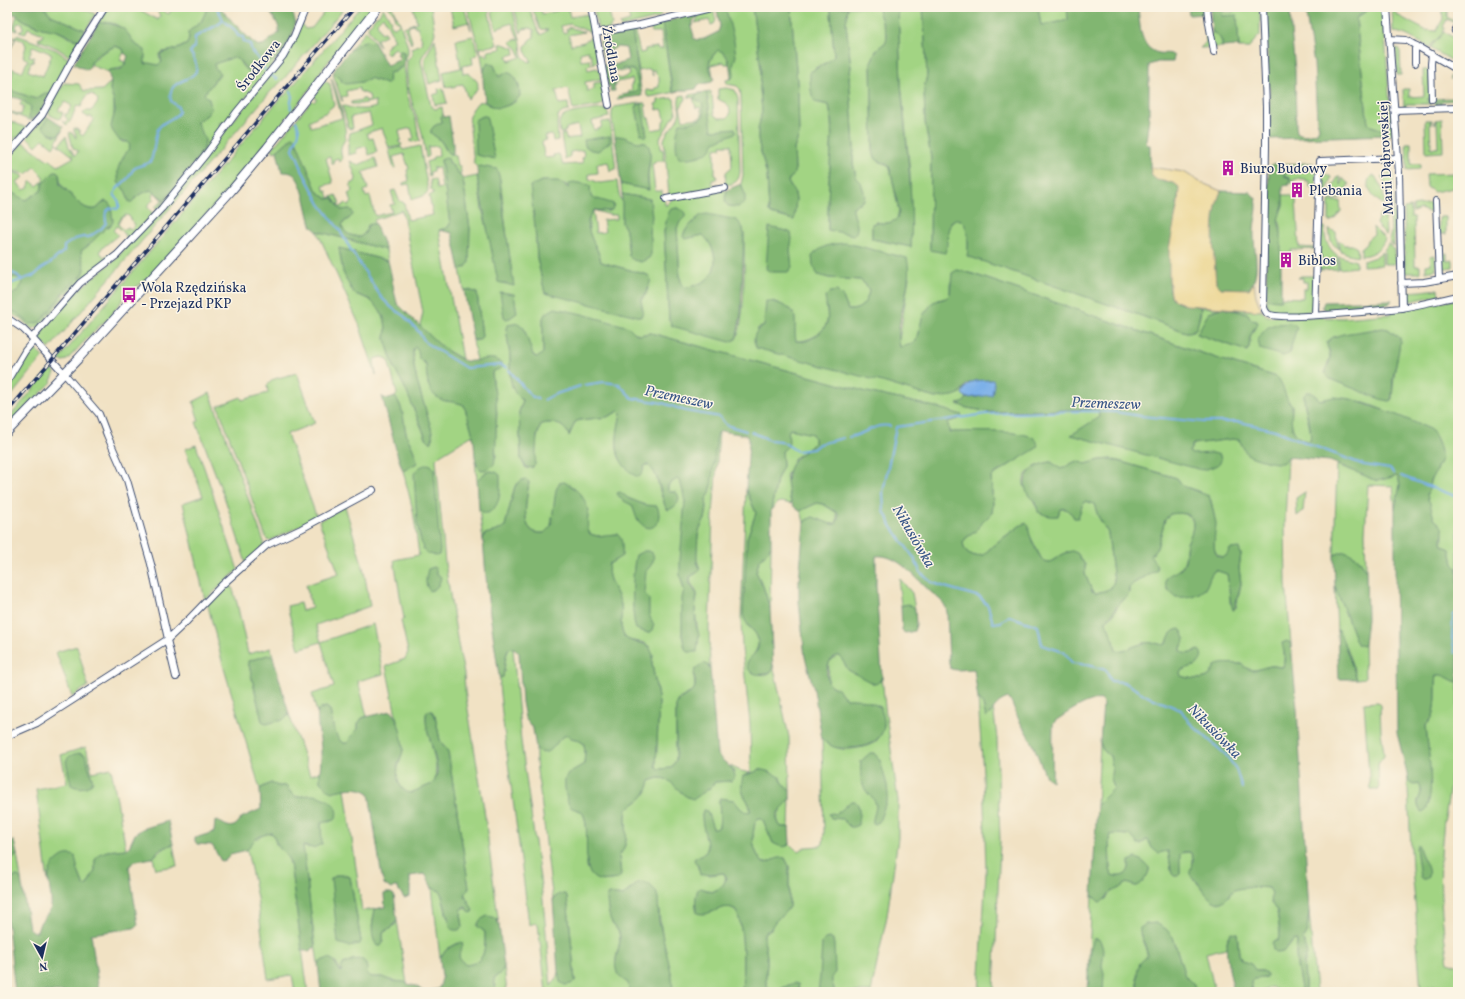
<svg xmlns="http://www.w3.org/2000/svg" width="1465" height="999" viewBox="0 0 1465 999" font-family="Vollkorn,serif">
<rect width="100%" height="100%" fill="#fcf5e5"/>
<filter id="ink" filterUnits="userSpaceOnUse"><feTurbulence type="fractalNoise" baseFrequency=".025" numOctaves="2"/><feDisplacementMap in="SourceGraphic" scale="8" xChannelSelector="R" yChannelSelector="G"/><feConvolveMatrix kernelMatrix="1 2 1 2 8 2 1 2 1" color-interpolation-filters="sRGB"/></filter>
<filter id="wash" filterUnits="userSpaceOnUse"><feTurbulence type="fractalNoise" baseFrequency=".012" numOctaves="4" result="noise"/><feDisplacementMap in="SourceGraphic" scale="16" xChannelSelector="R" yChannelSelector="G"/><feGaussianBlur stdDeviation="0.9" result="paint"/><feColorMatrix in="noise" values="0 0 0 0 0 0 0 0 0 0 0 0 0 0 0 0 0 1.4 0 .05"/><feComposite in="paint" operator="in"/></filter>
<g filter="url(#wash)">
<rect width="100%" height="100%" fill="#f1e2c4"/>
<!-- green -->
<path fill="#a2d483" stroke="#5e8270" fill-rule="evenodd" d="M44,7H77L94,13L95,15L85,31V30L51,15Z
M107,7H135L158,20L160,16L158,12L159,9L169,14L172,7H208L201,22L188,32L189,39L187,44L175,50L162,52L159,56L162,62L158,65L144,63C146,45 142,52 134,43C122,29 119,20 98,23Z
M328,7H345L282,81L271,91L49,349L40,339V336L43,332L41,331L77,291L115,260L218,140L266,80L302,21V25L305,29L312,28Z
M360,7H374L346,43L344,42L316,77L318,79L225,194L149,277L134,289L133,288L129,293L127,292L125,294L126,295L110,317L96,329L67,360L63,361L58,360L283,95L284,96Z
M388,7H392L400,23L408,47V54L404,63L407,94L416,121L420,142L419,141L411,142V139L414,138L411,128L399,131L401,140L399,141V143L402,144L401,146L389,148L382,128L367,133L369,139L373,138L377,152L369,155L366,146L356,149L357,153L348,155V145L350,133L372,125L369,113L351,117L353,128L349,129L342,105C352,109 365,111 376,107L375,101L361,104H351V102L362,100V99H365L366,101L370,100L369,95L359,91V88L346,91L347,96L341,97L343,101H342L333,74L340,77L342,82H363L370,78L383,83L389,82L388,74L389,73C403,70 405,65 404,52L401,51L399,53L396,48L390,51V54L384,52L386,50L385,48L389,46L388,44L395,40L383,16L377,22L381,33L384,32L386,35L377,39L380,47L368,28V27L377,15L378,16L383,8L391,20L390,23L392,26L394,27L398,26L399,23L394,18L395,16L394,13Z
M413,7H431L435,33L432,41L422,57L421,61L431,106L435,109L442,107L443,114L441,117L442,122L441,124L436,125L431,130V133L441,141L447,152L456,156L458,166H460L461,172L460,175L449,161L441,160L450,224L447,228L439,230L462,359L441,347L420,326L423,312L402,210L374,220L375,224H371L365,233L360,237C351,236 344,234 342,225L344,222L350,218V209L341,210L333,198L328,199L317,192L294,136C287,140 282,149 274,152L272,149L312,100L314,102L316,100V98L314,96L325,81L330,84L334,105L328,110V112L322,114L309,121L311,127L342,118L331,78C336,87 348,129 345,139C344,142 341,145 341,148C340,151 342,156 342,160L339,162L338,158L333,160L334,164H332L330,157L326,158L333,183L323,186L325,191H327L329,198L336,195L340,203L338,204L341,207L346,203L349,206L352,202L348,194L353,191L350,184L355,182L356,178L350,161L358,165L375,158L378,167L363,172L368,189L364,191L366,197L370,196L375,216L392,212L390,205L395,204L391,191L395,190L399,200L404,203L408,220L433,215L429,196L434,193L431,190L430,180L435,179L437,189L442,188L439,167L433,168V171L430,172V177H429L426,162L432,160L433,157L439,156L438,146L428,147L429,156L426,158C424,146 423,132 418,121C411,101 405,81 407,60L413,54L411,48L422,44L421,40H422L417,26L415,27L414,24L408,27L409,29H408L412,41L411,44L404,27L417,22Z
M450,7H464L471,30L469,22L454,26Z
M467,7H488L491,23L497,45L480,48L481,54H485L486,56H488V51L501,49L500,44H503L514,48L515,54L507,56L509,61L521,57L517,48L510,42L517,39L518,41L519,40L512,23L496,29L492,12L493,10L498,7H512L521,43L522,56L529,62L531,61L525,51V46L529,43V40L534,37V30L530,28L523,29L521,33L514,7H529L537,29L541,35L548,30L540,29L532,7H544V9H541L542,14L557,11L556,7L568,8L570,17L589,14L592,30L590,32L570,24L561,26L563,33L567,32L566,29H569V27L584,32L569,35L571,45L584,42L591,37H593L598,61L593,64L591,54L589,55L588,51L580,53L581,61L590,60L591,65L587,66L588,70L596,68L600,70L601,79L585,82L587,91L594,89V83L602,82L605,101L601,105L598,106L573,110L568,88L556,90L559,104L568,103L569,111L563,112L558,116L557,123L558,140L553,141L552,135L545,136L546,140L542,142L544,156L546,158L554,157L553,155L559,154L563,165L579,164L583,162L582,158L584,157L583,150L570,152V156L565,159L561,135L565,134L566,139L580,137L578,125L566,128V131H564V133H560C560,129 558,124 560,120C564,111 594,110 603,109L607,110L609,117L592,121L594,130L601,128L602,122L610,121L616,169L610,171L608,162L597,164L598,173L589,174V179L600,183L617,181L620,199H623L622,223L626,230L629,256L651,238L649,232L651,223L650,199L622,194L621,184L649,190L648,175L650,161L645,142H634L617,136L615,137C614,129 609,114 614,107L640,103H645L647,106H645L647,118H649L652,130L663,128V122L665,119L663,111L662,109L657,110L655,104L658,103V100L672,98L674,99L676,113L660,138L661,149H663L664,161H655V163L652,164L655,191H662V195H664L665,205H667L669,202L673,199L727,190L725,197L743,187L741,184L743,175L741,96L740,89L737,86L727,84L726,80L731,79L734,75L727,13L722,8L724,7H752L761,69L760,89L762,111L758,130V140L767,176L769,211L771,214L793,220L796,200L795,193L788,182L795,169L794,149L799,135L798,94L791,7H832L831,12L834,56L829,61L815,68V102L829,105C833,128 831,144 830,167C828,188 828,209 828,230L854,215L852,211L853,207L858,203L861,182L856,177L853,163L854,148L852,114L849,79L851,67L846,24L848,7H877L887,36L886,42L877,49L871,62L873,149C874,163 879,160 889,166L891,172L899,211L897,219C889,224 885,224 876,222L872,224V239L911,247L910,173L901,83L898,7H923L927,75L924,89L925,122L931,158L930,250L947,248C947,239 946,218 959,219C962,219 964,223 965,225C969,234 968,247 968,256L1139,315L1186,332L1194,331C1198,324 1201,316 1201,308L1199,307L1221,308L1213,310L1197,334L1247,351C1251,346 1249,341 1251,335C1253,329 1256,330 1257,321L1252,320L1247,313L1232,309L1262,311L1267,316L1343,318L1390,314L1393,311L1458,299V463L1456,464L1455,467L1458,473V569L1453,564L1450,549L1443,546C1442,542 1443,541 1443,537C1443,529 1439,523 1434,519C1433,515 1426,495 1427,493C1428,491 1430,481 1431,479C1437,469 1442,460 1440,448C1439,443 1436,435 1432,432C1426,426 1418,425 1410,422C1392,414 1370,403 1350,399C1341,397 1329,399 1320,400L1311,392L1304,402L1311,434L1310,441C1306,441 1304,440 1301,438C1288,431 1292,418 1292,405L1286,398L1277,377L1225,361L973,274L957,270L950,284V294L946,298L938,300L918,332L916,341L912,344L900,347L899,340L909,277L818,275L829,278L860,280L865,284L869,291C867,302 861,311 848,310L843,297L826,305C827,311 828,316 827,322C824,334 807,342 796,341C789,315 806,316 773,301L764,326L757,329L886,383L935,398L959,393L965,388L962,394L967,398L963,403L958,404L967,408L991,412L1098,409L1099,417L1072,435L1192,454L1189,452L1194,444L1233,439L1239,440L1248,454L1266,461L1288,457L1285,523L1286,583L1291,644L1290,642L1284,653V663L1283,667C1279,668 1275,665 1271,666C1258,668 1254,675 1241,664C1232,664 1223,663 1215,666C1214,668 1212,672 1210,675C1205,681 1189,679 1181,676L1180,673C1183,667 1188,667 1194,666L1196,650C1191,654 1186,655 1181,651V648L1183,644L1168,640L1167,643L1164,645C1155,643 1147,641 1138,645C1129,647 1125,654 1116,650L1114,641L1106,622V620L1112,616L1121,601L1129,594V588L1134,583L1157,570V567L1151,556L1157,548L1165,520L1170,514C1183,512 1197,514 1192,532C1191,536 1188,540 1187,543C1184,557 1188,564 1174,573L1192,596L1205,589L1208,579L1215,570L1227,574L1230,591V603L1236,608L1241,584L1239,568L1241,554C1236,555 1225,558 1220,556C1208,550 1217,531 1215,521C1214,514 1212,507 1211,500L1198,491L1183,486L1177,478L1111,459L1100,460L1086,464L1072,463L1064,468L1061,469L1051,462C1041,463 1021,471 1024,485C1027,493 1035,498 1036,507L1058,516L1060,509H1067L1071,512L1074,518L1079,515L1083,503L1086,501L1094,504L1098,516L1108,533L1114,581L1111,588L1104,591L1096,593L1092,591L1085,574V565L1077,553H1065L1050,562L1043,561C1035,549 1032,534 1021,525L996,543L983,555L975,556L968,553L964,548L963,542L966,538L976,531L980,525L992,513L993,505L991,477L1014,462L975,432H949L948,422L959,419L962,415L935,407L867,392L651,333L639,335L631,330L543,318V353L540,356L536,357L506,328L510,356V377L515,393L523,401L519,412L521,459L525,467L528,469L541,424C548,422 562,423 566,430C568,431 568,434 569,436L575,422L580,420L607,417L619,411L621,413C619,425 612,454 623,463C628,467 636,470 642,474L645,465H648C657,472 657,480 660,491C661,496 664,501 665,506L672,508C679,502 680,500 676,492H669C665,485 671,482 677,479L680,480L685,500L681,579L684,590L682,635L685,648L698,644C699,631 696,622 695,610C695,605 698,598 697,594C696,587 689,585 690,577L698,572L699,566L696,558L698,535L700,528L705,519L707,508L706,499L709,495L711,489C712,478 713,438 719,432L713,515L709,629L710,668L708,665L694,676L695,687L693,691L679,699L676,706V760L671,768L659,769L656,766L659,703L652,664L653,655L645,643C638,641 628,642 624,636C619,628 622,615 621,605C618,590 605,581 609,564L616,560L617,534L597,536L590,534L587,529L588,510L553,513L551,526L544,533C517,536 527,499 529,482L515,486L505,526L497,531L485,534L483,540L479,509L484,513L491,471L485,473L477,480L475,461L477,466L496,457L495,441L497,413L492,372L502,367L500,362L480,360L476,361L473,340L476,341L482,336L477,293L469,290H464L460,269L466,267L470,229L463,179L477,176L482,209L489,234L509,254L500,179L480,166L477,167L473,163L474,161C473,153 468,120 470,114C471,112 473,108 475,106C480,97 486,104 493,107C499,109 511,105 516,101C523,94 519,77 510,74C506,72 503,75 499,77L494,65L485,67L484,74L481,55ZM542,181L558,182L565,184L570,188L591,197L609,211L593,210L610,215H617V219L603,220L605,232L596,233L593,211L590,214C588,224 588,233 593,242C597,249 600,254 601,262L648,275L646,294L641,300L640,304L642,307L545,293L537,258L535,226ZM677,208L682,210L685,217L680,222L677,228L680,278L682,285L685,288C692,286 701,284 706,280C721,268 715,246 703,235L685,239L684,233L688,227L701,215L743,228L744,235C744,258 746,322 736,339L669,320L664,231L672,209ZM1376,329H1388L1400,338C1400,347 1397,354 1396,363C1394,375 1393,387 1392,399L1390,401L1330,379L1324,373L1330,357L1327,345V342Z
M611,7H659L661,15L658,18L621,27L620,24L630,21L628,13L625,14L623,7L620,8L619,7L609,10L612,25L610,26V29L601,30L597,26L594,9L599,8L600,10Z
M1038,7H1067L1069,20L1041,25Z
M1204,7H1206L1208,35L1210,36L1212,32C1219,35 1223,40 1222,47L1200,48L1206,42Z
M1214,7H1223V12H1233V7H1260V36L1258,37L1248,48H1239L1237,16H1222L1221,8H1214Z
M1372,7H1383L1392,135H1389L1387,131L1371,126L1368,123L1367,116L1356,19L1358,17Z
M1392,7L1397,15L1425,30L1436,31L1443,19L1442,7H1447V17L1457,23L1456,24L1447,19L1443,27L1445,28L1442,34L1429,47L1406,35L1393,31Z
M713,10L716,20L714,24L711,25L709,20L695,23L698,18L697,13Z
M17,15C23,21 33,25 42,28C47,29 52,28 57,31C65,34 72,41 80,40L71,56H69L57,48L38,40L39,38H42L43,34L28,28L25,34L19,32L23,29V23H18L16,26L17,31L13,29Z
M662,23L672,90L676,92L650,97L647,96L646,90L653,91L655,88L659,87V77L656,74L655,70H652L653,76L650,69L639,71L632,30L637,29L639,31L635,32L640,53L645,52V49L657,47L658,49H663L661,32H652L650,26Z
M366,30L374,42H361L350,52L349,51Z
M1444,32L1458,40V64L1430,48Z
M17,35L56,50L69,59L50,96L43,94L36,99L8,90L13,72L7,70V67L22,72L28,60L23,57L26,46L24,41L16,38L11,48L15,39L13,38ZM33,46L52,54L43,76L28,71L31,62L33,63L34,57L29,56Z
M473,36L478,54L472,57L473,64L462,66L463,74L469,73C471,77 473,77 476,80C482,87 472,95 468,99L463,84L456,85V87L453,88V86L446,87L443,72L461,68L456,40Z
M435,39L442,80L429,84L425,67V58Z
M290,40L283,52L225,123H219L222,129L209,147L194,165C196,159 202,154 204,148C208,137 197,131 197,120L206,116L211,109L209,99L204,94L220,74L215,68L214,64L235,57L238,59L243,67L250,72L260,70V67L270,62Z
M115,46L123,49L124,52L120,60L125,62C122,73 113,66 108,72L93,66L91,63L102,53Z
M1396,48L1400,49L1401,75H1397Z
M718,50C726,51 728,57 729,64H725L724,62L711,65L713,76C706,67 710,58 718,50Z
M625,68L633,70C637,75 639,86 637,92L629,94V91L632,90L631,84L633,83L632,79L617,82L615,87L612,79L616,77L620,79L630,75L629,70L618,72V71Z
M1423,70H1429L1430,98H1428V104H1406V107H1404L1403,89H1409V97L1424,96Z
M1450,76L1458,81V100L1441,101V106H1439V101H1437V106H1436L1435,102H1431V106H1430L1429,99L1455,98L1454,79H1450Z
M111,82L110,90L114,102V117L122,142H128L130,146L118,174L119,183L126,192L129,202L134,200L139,195L150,190L154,192L164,200L166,199L157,209L155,207L162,200L155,193L152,196L154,199L147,206L153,214L128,240L124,233L117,226L113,230L118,235L101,249V251L100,252L104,257L107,255L108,256L126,242V243L66,294L63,293L62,294L64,297L38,328L37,327L32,329L21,319L7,311V309L17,313L26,321L40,322L57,302L62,293L83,275L85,269L81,253L82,250L88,246L106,228L109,227L113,219L111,213V206L105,201L96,209C81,212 72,193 61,185L59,173L55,172L43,183L41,191L26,200L7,190V174L9,176L12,172L22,175L24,177L17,182L23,190L29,188L28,186L30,184L29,183L31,181L37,186L42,182L44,178L35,167L27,174L13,171L7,168V160L23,142L48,160L49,159L58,166L74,157L56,143L53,147L43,139L36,146L27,137L46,116L48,117L42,127L49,133L56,136L62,131L56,142L59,145L66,136L69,147L75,155H76L78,151L73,148L69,133L71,132L76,138V135L74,131V128L80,131L79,133L83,136L94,119L90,116L89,118L83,114L85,111H91L97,104L98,100L92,94L87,95L81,107L77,106C73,112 73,120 67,125L62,121L65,123L68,119L65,117V114H67L72,106L65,102L58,110L63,113L61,118L58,119L50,115L48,110L64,83L79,84L84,91L102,90ZM126,215L129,216L135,225L131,229L128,227L123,230L118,224L121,218Z
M443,88L447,103L435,105L433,95L439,93L438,89Z
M727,88L735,90L738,99L740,172C739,182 734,184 725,185L726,172L732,167L731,145H721V148L715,149V174H716L717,179L712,180V185L718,184L711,188L669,196L664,140C666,131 677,124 679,115C681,109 677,103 680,96L685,95L686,99L680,108L683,120L700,118L702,115L700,107L696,108L693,97L689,98V95L710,91L712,93L709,94L712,96L714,115L719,118H727L730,115C730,103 727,104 718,99V89Z
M22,100L31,106L30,112L32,119H35L32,121L11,113L12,112L21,115L24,106L20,105Z
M1442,119L1443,152L1426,153L1425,120H1432V124L1431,121H1430L1431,148H1438L1437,121H1435V124V120Z
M10,121L27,128L18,138L15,137L14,139L16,140L7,149V129Z
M1406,143H1411V164H1420V169L1407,170Z
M420,146L428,190C426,197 418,198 412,199L409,184L403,185V183L409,181L407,170L409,169L404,154L393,157L396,168L394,169L389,150L401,147L403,150Z
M1314,166L1317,169L1316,186L1310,187V181H1306V179H1302L1299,178L1297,179L1293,180V183H1289L1291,179L1288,177L1284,176V174C1293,169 1304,168 1314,167Z
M1393,172L1394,209L1390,207L1389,194L1382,176Z
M1323,173L1331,177L1325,199H1322Z
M1458,173V187L1434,192L1427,187L1426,174Z
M1371,176H1375L1383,190L1385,205C1375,200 1362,187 1371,176Z
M1338,177H1340V184H1342V178L1349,184C1342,196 1347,199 1329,199L1332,187Z
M1283,195H1290L1296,200L1299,247L1314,248L1315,249L1291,250V253L1280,254L1281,227L1278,217L1283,205Z
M1329,201H1340L1341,211L1335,219L1329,222Z
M1431,203V213L1420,209L1413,212V206Z
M1411,207V217H1414L1415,266H1420V273H1405L1404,208Z
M1385,209L1386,236L1376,224L1380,214Z
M1390,210L1394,211V246L1389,240L1391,232Z
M1439,217H1446V234H1439Z
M1320,227H1324C1325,240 1327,247 1337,255L1338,269L1318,270Z
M1373,227L1385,239C1381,249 1372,255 1361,256V248L1366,244L1367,240L1374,234Z
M1329,229L1336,232L1338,249L1331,242Z
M317,231L386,250L388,261L339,248L343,272L350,287L355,294L369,299L380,310L385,320L386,330L385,339L394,367L405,388L426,438L430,442H432C434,432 428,420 426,411C420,391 412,369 413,348L416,347L418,351L422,362L426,364L428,385L448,401L457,402L464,405L474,437L471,436L440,455L436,459L445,563L458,644L464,674L465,691L484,809L499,925L497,919L482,930L485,932C485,949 486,963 466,965L459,960L458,943L447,949L440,958L432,888L440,891L442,896L447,917L463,926L461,915L462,908L472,909L465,895L469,888L448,752L440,740L435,716L426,714V720L436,766L435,782L432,785C425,786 419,792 411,793C408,793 405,792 403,789C392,778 400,762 403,750L386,666L405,659L408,652L401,620L404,619L394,560L419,555L413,510L403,471L417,463C416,452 409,443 406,433C403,421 404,407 395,397L397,394L388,359L382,357L374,359L376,375L359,324Z
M1339,240L1344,245H1352L1357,248L1358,256L1348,254L1339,250Z
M1389,243L1394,250L1395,264H1384V250Z
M1382,252V265L1363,266V261L1375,257Z
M1447,253V261L1453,260V267L1441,269L1440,255Z
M1435,255L1436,270L1426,272V265L1431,264L1430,256Z
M1339,256L1356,261V267L1339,269Z
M1301,276H1313V305L1310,311C1296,314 1267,320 1266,299L1281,300V297L1303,298V289H1307V282H1303V278H1298Z
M16,277L21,279L23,283L18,291L7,298V278Z
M1438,289L1439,295L1411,301C1405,301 1406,297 1406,292L1421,291Z
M31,350L37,351L43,357L7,401V387Z
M52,367L55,373L51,381L52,382L7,427V417L12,414Z
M297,373L315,423L287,434L317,518L269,541L266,538L218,406L241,397L242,400L268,393L267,385L274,379Z
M210,393L264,542V545L246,563L226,502L196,422L199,421L193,402Z
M791,429L812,434L814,436V443L809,448L795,458L786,476L791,504L782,502L777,503L771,510L777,479L783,466L782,451L789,438L788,434L789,430Z
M196,445L208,479L238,570L205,600L183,503L203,496L185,449Z
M1337,465L1365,475L1371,479L1394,476H1397C1403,484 1397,499 1395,509L1393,486L1368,485L1365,533L1366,570L1358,558L1336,554L1334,555Z
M746,490L756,513L747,538L748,626C763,637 760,649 748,661L760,674L765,675L771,672L773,664L789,737L790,791L783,783L782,780L755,772L743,776C742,782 741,787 743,793C746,800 751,804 750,812H745C736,806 732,799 720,798L719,800L720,818L719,827L716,829L713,828L711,823L702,813C702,821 710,847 706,852C704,855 698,856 695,858L699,871L710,875L724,873C729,884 720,888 712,892L701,888L712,912C718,909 725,905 732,908C746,912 743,979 742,992H673C671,964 660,937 659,909L632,887L623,896L617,895L612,924C614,926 617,929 618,931C625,946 609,956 620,973C623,977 625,980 628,983L629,992H546L538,924L536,923L529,925C520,845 507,765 499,685L500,682L499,676L501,678L503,677L506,656L509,649L513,648L521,741L543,900L551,986L556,979L558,972L561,982L575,981L567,896H556L553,900C548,869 546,838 542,807C540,787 535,768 536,748L541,753C549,747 558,736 569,735L571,739L580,741L584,744L585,752L584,764L568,774L571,807C575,808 579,809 582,812C589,821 587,856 587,868L601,881L618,879L621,875L619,856C632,840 623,827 627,809C641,799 645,799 650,781C665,773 673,783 683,793L710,788L715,782L731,781L735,777L734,772L730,766L741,771L751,773L750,723L742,649L741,619Z
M1305,492L1303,511L1297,516L1296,498Z
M817,503L823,504L837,513V523L831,524L806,520L804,523L802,514L800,511Z
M345,506L364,571L370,606L316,625L321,642L373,624L383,674L358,681L367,716L362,718L358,724V729L351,736L348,743C334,746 332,720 330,710L326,707L318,710L317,713L312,694L334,687L321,642L299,649L287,606L300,603L302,611L312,608L306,585L339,574L319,521Z
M771,546L770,608L763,586L756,572L759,561L768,551Z
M900,579L912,593L915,609C911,605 906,603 901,606L899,586Z
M230,580L237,603L248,654L271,648L273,657L268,655L248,661L262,721L288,716L289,714L310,775L317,773L320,770L319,773L345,789L362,911L375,909L372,927L383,943V933L395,925L397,920L407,984C399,980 390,982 382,977H372L368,975L365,962L354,959L343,964L342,973L335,961L323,960L318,964L310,907L303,846L308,848L321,831V823L324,821L330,822L308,795L297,797L292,794L286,786H278L271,783L263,787L260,789L223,665L207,602ZM337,875L350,877L361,941L333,891L331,879Z
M1335,586L1355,639L1363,646L1364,645L1365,678L1357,679L1347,650L1337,630V632Z
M77,646L88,686L72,697L56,652Z
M837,656H840L845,664L872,683L880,681L882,676L885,707L898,800V838L887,916L871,992H799V988L788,985L779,991L773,992C761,985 768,970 767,959C767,950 763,942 764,933L771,929L773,923L789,907V866L785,858C777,859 771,863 763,863C752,850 751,836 756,820L760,818L763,820L773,843L787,846L790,844L795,849L799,851L806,847L820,846L823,844L824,832L822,739C827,744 835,748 842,749C851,750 873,747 878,739C881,735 883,729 884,724L846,699L838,689L830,685L828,682L829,662Z
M1443,674L1455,681L1458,682C1458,724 1453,765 1447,806C1446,815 1443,822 1443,831C1438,875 1441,918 1448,962L1458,966V992H1441L1434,985L1429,986L1430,992H1421L1417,942L1416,913L1412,870L1407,769L1408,779L1415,784L1419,783C1426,798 1412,797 1421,812L1429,804V761L1426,725C1440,715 1434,690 1437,675Z
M978,699L983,705L986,717L991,713L993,707L997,738L1000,841L994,992H979L986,871L983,773Z
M1377,702L1380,705L1381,732L1384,752V756L1378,764L1379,790H1370L1364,703Z
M1100,743L1103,750L1110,756L1112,765L1111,777L1114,788L1097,805Z
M86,747L92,772L111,768L126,849L107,851L95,860V871L87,885L84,886L78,871L51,869L48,882L36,789L67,783L61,755Z
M790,798L789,828L788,827H781C772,815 783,808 790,798Z
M272,833L274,836L276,844L287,855L290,863L308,992H295L292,975L268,979L257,898L247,850C254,839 259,835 272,833Z
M1114,834L1131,835L1141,844L1147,840H1149L1152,848L1168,851L1172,874H1180L1179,855L1181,853L1190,852L1193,858L1192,878C1202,886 1206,898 1219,903C1226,900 1230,893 1236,889C1241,887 1263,887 1269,888L1272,893L1271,903L1277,911L1280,934L1278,940L1275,941L1288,948L1293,941L1296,940L1297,943L1296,954L1297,965L1302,992H1277V990L1271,987C1265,990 1260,994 1253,990L1251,982L1254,979L1265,978L1263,971H1256L1248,963L1242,961L1239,954L1237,933L1228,936L1226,948L1206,953L1215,992H1196C1195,984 1189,982 1185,977L1173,937L1140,934L1147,953L1146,957L1140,963L1137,977L1139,992H1087L1092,895L1094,898L1106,899L1110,893L1127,883C1130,884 1134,886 1136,886C1142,885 1150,873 1149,868C1147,865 1142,862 1139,859L1129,861C1131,873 1123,879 1112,875L1110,869L1109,840L1110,835Z
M173,844L177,866L156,869L153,858C159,851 164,848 173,844Z
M17,854L21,879L17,876L7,878V860L15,857Z
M1309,911L1316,992H1305V980L1304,967L1307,950L1303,940L1307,930Z
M504,967L507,992H496L494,978L502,972Z"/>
<!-- forest -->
<path fill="#81b671" stroke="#4e7268" d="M7,7H44L51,15L85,30V31L80,40H77L58,31L42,28L29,23L22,19L17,15L7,12Z
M208,7H220C226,15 249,40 257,45C260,46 261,45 263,45L279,33C280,24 273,17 268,10L269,8L287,7C291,11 294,15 295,20C297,30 283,53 275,59C272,62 265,63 262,66C260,68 260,72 258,74C246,75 243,62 235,57L214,64L215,68L220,73L204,94L209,99L211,109L206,116L197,121C197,129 206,135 205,143C205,153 174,189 166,199L164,200L154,192L150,190L139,195L132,202H129L126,192L118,182C119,177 117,173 118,169C120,161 126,154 130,146L128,142L119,140L112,130L111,126L115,111L114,102L110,90L111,82L108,72L109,70C113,69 115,70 119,70C125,68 126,61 128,56L124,53L123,49L115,46C107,50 97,54 92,61C90,65 91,67 87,70L74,64L98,23L106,22L123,28L129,35L135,44L145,50V64L149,63L158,65L162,62L160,54C167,50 177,51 187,44L189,39L188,32L201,22Z
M752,7H791L798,94L799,135L794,149L795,169L793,176L789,179L788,182L795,194L796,200L794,220L771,214L769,211L767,176L758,140V130L762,111L760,89L761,69Z
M832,7H848L846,24L851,67L849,78L852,114L854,148L853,163L856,177L861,182L865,195L864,200L853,207C852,216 862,227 854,235L828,230C828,209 828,188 830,167C831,145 834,127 829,105L815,102C810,94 810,82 810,72L829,61L834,56L831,12Z
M877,7H898C899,32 900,58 901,83C905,138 914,192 911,247L872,239V224L876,222C885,224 889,224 897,219L899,211L891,172L889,166C879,159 874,163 873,149L871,62L877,49L886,42L887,36Z
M923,7H1038L1041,25H1044L1068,20L1067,7H1138C1140,23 1139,49 1159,53C1165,54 1169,52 1174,56L1173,62H1158L1149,65V117L1146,141L1147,145H1150V167L1152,176L1164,182L1174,183L1179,187C1178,207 1162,285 1173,299C1179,307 1193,303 1201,308L1197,328L1190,332H1186L1139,315L967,256C969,246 970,215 953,220C945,230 949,242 945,253L930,250L931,158L925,122L924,89L927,75Z
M1188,7H1204V14L1189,15Z
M1265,7H1290L1291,30L1295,70L1296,126L1297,132L1300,134L1306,135L1317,132L1319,128L1317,119L1314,63L1306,15V7H1372L1358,16L1356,19L1367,116L1368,123L1371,126L1388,131L1389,135L1270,139V106Z
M722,8L727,13L734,41L736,56L733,66L734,75L731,79C730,68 730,53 718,50C707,61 707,66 714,78L712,82L698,85L696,89L673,92L662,23L696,13V18L693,21V25L691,26L694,36L693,38L697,40L704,39L718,32L720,26L717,11V9Z
M1210,8H1221L1222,16L1237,15L1239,48L1236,46L1222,47C1223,40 1219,35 1212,32Z
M632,30L642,96L617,99L618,96L637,92C639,86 637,75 633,70L625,68L613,72L612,76L615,91H610L611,87L608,86L604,65L606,64L613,65L622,63L624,61L628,60L626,48L617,47L611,50L612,56L603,57L600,42L605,36Z
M365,41L374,42L387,66L400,59L397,54L400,51L404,52V65L394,72L389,73L388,84H386L370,78L362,82L346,84L342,82L340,77L333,74C336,64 354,44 365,41Z
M488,63L494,65L499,77C501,76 503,74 505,73C516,70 520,89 520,96C514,103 502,110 493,107C490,105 487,103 484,101L485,99C484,88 480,72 488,63Z
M7,89L36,99L45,93H49L50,96C45,104 40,115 32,119L29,118L31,107C25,102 15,94 8,99L7,108Z
M707,92L712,130L735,128L736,133C731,135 718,140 715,142C713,145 712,148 710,150C703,157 688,159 679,158C674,148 676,133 680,123H689L701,119L704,115L702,103L695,99L694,97L698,94Z
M642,104L647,136L646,137L641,134L636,108L637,105Z
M443,114L444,117L449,116L453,144V154H449L441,141L431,133V130L434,126L442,122L441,117Z
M483,116H486L487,119L495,159L476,155L475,122L476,119Z
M48,117L63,127L62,131L58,135C51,136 46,131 42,127Z
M294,136L317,191L327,199L333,198L341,210L350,209L352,211L353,215C350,219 344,220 342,225C344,234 351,236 360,237L365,233L368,225L371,224H375L386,250L317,231L312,227C307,215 304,178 291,173C288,172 285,172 282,172L277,151Z
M610,136V142L598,151L591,150L585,146L584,140Z
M617,136C629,136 631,143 645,142C655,150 648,163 648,173C647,179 648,184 649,190L621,184L615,137Z
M448,157L449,162L463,179L470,229L469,263L466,267L460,269L452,233L439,230L447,228L450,224L441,160Z
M1313,163L1314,166L1312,168L1298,169L1284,174V176L1290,178L1289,185L1283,186V205L1278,220L1281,233V300L1266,299L1269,167L1272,164Z
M480,166L497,169L500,179L504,216L514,286L498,282L478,183L477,167Z
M57,171L59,173L60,185C72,193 81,212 96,209L105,201L108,202L111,206L113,222L111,225L106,228L88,246L82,250L81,253L85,269L83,275L62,293L57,302L40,322L33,324H30L17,313L7,309V298L18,291L23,283L21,279L16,277L7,278V190L26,200L41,191L43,183L53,173Z
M542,181H558L569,188V184L573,182L590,185L591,197L614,204L612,210L608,211L594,210C578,226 599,246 601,262L648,275L651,280L646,294L641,300L643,311L641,317L545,293L537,258L535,226L530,186Z
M741,184L745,194V203L738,207L728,206C723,201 726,196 727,190Z
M1221,191L1250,192C1252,194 1254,196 1256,199C1259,210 1254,220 1254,231C1253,250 1262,272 1249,289L1221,288L1216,284C1214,255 1209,218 1221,191Z
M622,194L650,199L652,217L649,232L651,238V254L649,258L641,262L633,260L629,256L626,230L622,223Z
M677,208L682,210L685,213V217L680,222L677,228L680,278L682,285L685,288C692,286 701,284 706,280C721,268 715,246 703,235L685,239L683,237L684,233L688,227L701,215L707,214L737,220L743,228L744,235L741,314L737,336L736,339L730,342L672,326L669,320L664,231L668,214L671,209Z
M769,227L787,231L791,233L792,239L790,250L792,267L788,272H771L766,269Z
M846,243L907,258C914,288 894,318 900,347L912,344L916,341L923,315L933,302L946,298L950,294L952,273L957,270L973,274L1225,361L1277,377C1285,385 1283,397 1292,405C1292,418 1288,431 1301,438C1304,440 1306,441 1310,441C1313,426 1304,411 1304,395L1307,392H1311L1320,400L1334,397L1350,399L1392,413L1428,428L1434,433L1440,447L1442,458L1437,467L1436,472L1430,480L1429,489L1427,494L1428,499L1430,503L1434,519C1450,531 1439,534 1443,546L1450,549L1453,564L1458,569V682C1450,681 1446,674 1437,675C1434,690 1440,714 1426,725C1427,745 1437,798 1424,813L1421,812C1412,797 1426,798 1419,783L1413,784L1409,781L1397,733L1395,561V509L1400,485L1399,479L1397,476L1377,481L1330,461L1288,457C1286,460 1285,462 1281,463C1275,464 1252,458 1247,454C1244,450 1242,444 1239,440L1233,439L1193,444L1189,452L1192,454L1213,453L1220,455L1221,461C1217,467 1209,468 1202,470L1071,435L1099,417L1098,409L991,412L967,408L957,404L963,403L967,398L978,397L992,380L975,381L967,384L959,394L953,396L935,398L886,383L756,348C752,338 754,331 764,326L766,301C775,301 794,307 795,318C796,326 794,333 796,341C799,341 802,342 805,341C813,339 824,331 827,323C829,315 826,305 825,297L830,292L837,291L843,297L848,310C861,311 867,302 869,291L865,284L860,280L829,278L818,275L813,266L812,256C823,245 830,244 846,243Z
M339,248L388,261C392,275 393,290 397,303C403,309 409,315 415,321C431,336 442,350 463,360C475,365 492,352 502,364V367C499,370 495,370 492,372C492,381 495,391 496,400C497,407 496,461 494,464C491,468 486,470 481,470C472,461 476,448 473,436C471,426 467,416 464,405C457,402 452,402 445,401C427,396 427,380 426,364L419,359L418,351L415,347L413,349C412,370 420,391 426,411C428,420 434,432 432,442H430L426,438L405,388L394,367L385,339L386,330L385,320L380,310L369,299L355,294L350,287L343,272Z
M464,290H469L477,293L482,336L480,340H473Z
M500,292L514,294L517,313L510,318L506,319L504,317Z
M1392,300L1389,304L1370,308L1326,311L1322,307L1324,302Z
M555,308L582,314L629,327L635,333L639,335L651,333L867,392L935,407L962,415L959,419L948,422L949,432C965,432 1025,429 1035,439C1038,442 1038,445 1037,448L996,473L991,477L993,505L992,513L980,525L976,531L966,538L963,542L964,548L968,553L975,556L983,555L996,543L1021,525L1026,523L1029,526C1027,534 1038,554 1043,561L1050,562L1065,553L1072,551L1077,553L1085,565V574L1092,591L1096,593L1104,591L1111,588L1114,581L1108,533L1098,516L1094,504L1086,501L1083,503L1078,518H1074C1071,512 1067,507 1060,509L1058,516C1050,517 1045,515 1038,512L1036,502C1033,499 1031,499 1029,496C1017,478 1033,464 1051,462L1061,469L1076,461L1086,464L1100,460L1111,459L1177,478L1183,486L1209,496C1211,499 1215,520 1216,523C1216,531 1208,563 1226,556L1230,549L1239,548L1241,554L1239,568L1241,584L1234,610H1233C1229,599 1229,585 1227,574L1215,570C1209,576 1209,582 1206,587C1200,596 1185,598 1176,597C1171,594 1164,587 1166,580C1168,573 1176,573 1180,569C1188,562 1185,551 1187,543C1189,539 1191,535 1192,531C1197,513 1183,512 1170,514L1165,520L1157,548L1151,556L1157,567V570L1134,583L1129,588C1129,600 1127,595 1121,601C1115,608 1114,614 1106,620V622L1114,641L1116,650C1125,654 1129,647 1138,645C1147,641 1155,643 1164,645L1167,643C1169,636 1171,630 1180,629L1183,633L1185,639L1181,648V651C1188,657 1192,651 1199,650C1204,656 1201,660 1197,665L1182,670L1180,673L1181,676C1189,679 1205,681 1210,675C1212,672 1214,668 1215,666C1221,662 1233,664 1241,664C1253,675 1258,668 1271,666C1275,665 1279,668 1283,667L1285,657L1282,643L1287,641L1291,644L1297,709L1309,911L1307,930L1303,940L1307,955L1304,962V967L1305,980V992H1302L1301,989L1297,965L1296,954L1297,943L1296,940L1293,941L1283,952L1278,953L1273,950L1272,945L1273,942L1278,940L1280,934L1277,911L1271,903L1270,899L1272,893L1269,888C1263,887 1240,887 1235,890C1230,893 1227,900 1221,902C1211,905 1203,889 1198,883C1196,880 1192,878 1190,874C1189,864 1198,864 1190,852C1185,852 1182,851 1180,855V874L1178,876H1174L1172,874L1168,851L1158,853L1152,848L1148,840H1146L1141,844H1138L1130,835L1114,834L1110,835L1109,840L1110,869L1112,875C1123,879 1131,873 1129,861L1136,858C1140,859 1147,864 1149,868C1150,873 1142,885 1137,886C1134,886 1130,884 1127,883C1124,884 1122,887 1118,889C1116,890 1114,890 1112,891C1106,895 1107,901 1099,902L1092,895L1097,805L1114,788L1111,778L1112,765L1110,756L1103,750L1100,743L1103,704L1102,700C1089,697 1066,714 1055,721L1053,725L1052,781L1046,777L1033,744L1019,720L1011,701L1008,698C996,702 995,708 988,716L986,717L983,705L978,699L974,669L957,670L951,669L949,664L947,612C945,602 940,600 932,593C918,581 898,553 876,556V586L882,676L880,681L876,684L872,683L848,670L840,656C828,655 825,672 828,681C829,686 834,687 838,689C841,692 843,696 846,699C859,698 869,701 880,707C892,733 876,747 851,748C839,749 830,748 822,739L814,690L805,657L799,602V580L804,523L806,520L813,517L831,524H836L838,519V513L823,504L817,503L800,511C792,507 791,502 789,494C785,475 788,462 805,451C808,449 812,447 814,443C815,440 814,437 812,434L791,429L789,430C786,439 794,444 782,451L783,466L777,479L771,510V546L768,551L759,561L756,572L763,586L770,608L773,669C767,678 746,676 747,663C748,656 761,654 758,639C755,629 746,627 743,615L747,538L756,513L746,489L749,441L746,435L721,431L717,434L711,489L709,495L706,499L707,508L705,519L700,528L698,535L697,553V562L700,569L698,572L690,577V584L697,594L695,611L696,625L699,635L697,652H689L686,651L685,648L682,635V598L684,590L680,575V560L685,500L680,480L677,479L668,485V491L671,492H676C683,500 676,507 668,510C665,507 665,506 664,502C659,489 659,474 648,465H645L642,474L639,477C634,476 630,472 626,468C612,452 617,433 621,413L619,411L607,417L580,420L575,422L569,436C565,424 553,421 541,424L537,436L535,465L532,468L526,467L521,459L519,412L523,401L515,393L512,386L510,377V356L506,328L508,325L518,323L524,328L533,355L536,357L540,356L543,353V318L545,314Z
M1221,308L1247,313L1252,320L1257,321L1258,323C1256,327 1252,330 1251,335C1248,340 1251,346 1247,351L1197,334L1209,312Z
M1291,323L1294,324L1297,327L1289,354L1283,356L1260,349L1258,340C1267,323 1274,324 1291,323Z
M1383,328L1388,329L1400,338C1400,351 1395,365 1393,378C1392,386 1393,393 1391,400L1388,401L1380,399L1330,379L1324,373C1327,368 1331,361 1330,354C1330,349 1326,347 1327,342L1333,337L1343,334Z
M382,396L384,398L389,399L395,397C404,407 403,420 406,433C409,443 416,452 417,463L403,471L398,457Z
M428,464L431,465L434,469L440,550L439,555L436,556L427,553L423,549L419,533L417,523L414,474C417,468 421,466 428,464Z
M491,471L496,472L500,475C500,490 502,505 488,513H484L479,509L477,480L485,473Z
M526,479L529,482C527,499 517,536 544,533L551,526L556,490L559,483L564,482C575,487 588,499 588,513C588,520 586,527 590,534L597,536L617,534C624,539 622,549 622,556L609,564C605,580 618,590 621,605C623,614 618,631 626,638C632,643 642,642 649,646L653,655L652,664L659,703L656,766L659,769L671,768L676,760V706C681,694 689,697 694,689C699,679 686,670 705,663L710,668L717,754C722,762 734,766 735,777L731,781L715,782L710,788L694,799C676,797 672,769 650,781C645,800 641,798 627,809C623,827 632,839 619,856L621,875L618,879C609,880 598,883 592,876C582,866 590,831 584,816C582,810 577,810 572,808C566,805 564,785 565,779C567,772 578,768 584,764L585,752L584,744L580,741L571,739L569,735C555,736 558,752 541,753L536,748L533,729L525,718L522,702L519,653C515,648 514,647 508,649L506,656L503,677L501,678L499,676L488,600L483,540L485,534L497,531L505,526L515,486L522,480Z
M620,492L628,498L645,505L657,506C664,521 651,538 638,520C635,516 634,509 632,505C626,502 620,500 617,493Z
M644,551H648L653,554C655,561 651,566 646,571L644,593L649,599V615L654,625L652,630L648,633L636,629C631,617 632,569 636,555Z
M1345,551L1358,558L1366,570L1367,619L1364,645L1363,646L1357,644L1355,639L1335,586L1334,555Z
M434,567L436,569V573L441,577C440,584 437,589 430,591C424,585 426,577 428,569Z
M907,604L912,606L915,609L916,625L914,631L906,633L903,632L902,629L901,606Z
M1337,630H1339L1357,679H1339Z
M268,655L273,657L289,714L283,720L266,724L262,721L248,661Z
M326,707L330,710C332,720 335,746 348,743L351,736L358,729V724L362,718L391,711C398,715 403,741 403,749C403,753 401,757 399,761C396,772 396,789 410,793L432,784C448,770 420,730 427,711H432L435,716L440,740L448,752L469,888L465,895L473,911L471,913L469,912L467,908L464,907L462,908L461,915L463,926C460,931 456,931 451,929L442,896L440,891L432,888L426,875L424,874L410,876V896L404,898L397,887H394L391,889L384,884L382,878L369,793C357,785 344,789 331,792L320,782C319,771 322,760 321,748C320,735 316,723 318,710Z
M80,753L85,755L93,781C89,789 78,789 71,785L66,761C69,755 73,754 80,753Z
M870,753H874L880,760L887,785L888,796L879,822L875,824L873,823C872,816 878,809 875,802C873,798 869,795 867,792C860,784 860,771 861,761Z
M759,769L767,771L780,777L783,783L790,791C790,793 790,795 790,798C786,809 769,811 781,827H789V828L790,844C784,849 779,846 773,843L763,820L759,818L756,820C751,835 752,851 763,863C771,863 777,856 785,858L789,866V907C784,916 774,919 771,929L764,933C763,942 767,950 767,959C768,970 761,985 773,992L794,983L798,984L799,992H742C743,970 745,930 736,910C723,901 711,918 697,913C695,905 695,897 698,889L701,888L712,892C720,888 725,886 726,876L724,873L700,875L698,866L694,860L695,858L705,853L707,850C708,838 699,821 703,810L707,811L713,828L716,829L719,827L720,818L719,800L720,798L734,800C739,806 741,812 750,812C751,804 746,800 743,793C741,787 742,782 743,776L755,772Z
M271,783L278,786H286L292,794L297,797C302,797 307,795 312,795C326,796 342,806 335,820L321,823L322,844L313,848L303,846L315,947L309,951H302L290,863C286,853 283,853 278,846C275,842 275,837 272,833C259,835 254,839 247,850L230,854L226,860L221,861L212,845L197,844L195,841V838L214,832L215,821L218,820C227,828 235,830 241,818L261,809L260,789L263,787Z
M851,801H855C862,807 858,816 858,825L853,827H850L842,819L831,818L829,814L832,813L836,814C842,811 846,805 851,801Z
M168,821L173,844L159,850L153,858L134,861L129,867L138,925L134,928L91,934L99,992H15L7,917V878L18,876L21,879L29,928L34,932H37C38,929 39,926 40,923C43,918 50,913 51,907C53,889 40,872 60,858C65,854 70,854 75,856L78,871L84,886L87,885L95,871V860L99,854L107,851L126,849L129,847L135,834L142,829Z
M7,841H14L17,854L15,857L7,860Z
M1417,845L1419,846C1420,857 1431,866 1428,877L1425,879H1422L1420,877L1416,848Z
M337,875H345L350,877L361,941L360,944L348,946L338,943L331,879Z
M642,882L649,884L656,891L658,898L659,921L672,976L673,992H629L628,983C624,980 619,978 617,973C612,960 621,949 620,936C619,930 615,927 612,923C608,915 607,904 607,895L610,894L623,896L638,883Z
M386,893H391L394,895L397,920L391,929L386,930L383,933V943L381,946H377C369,935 373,921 375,909L385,907L384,894Z
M560,894H565L567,896L575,981L571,984L565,985L560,982L558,972L553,900L556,896Z
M487,916C494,917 497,918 499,925L504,967L502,972L494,978L496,992H321L318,964C332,952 334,962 341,972C342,970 341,967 342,966C345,962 359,957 363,960C367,963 367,971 368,975L372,977H382L392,981L405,982L407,984L416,986L424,992L438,989C445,980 440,968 440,958L447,949L461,942L463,944C459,955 456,957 466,965C486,963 485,949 485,932L477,926L480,920Z
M1156,923L1166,929L1173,937L1185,976L1194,985L1196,992H1139C1138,983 1135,972 1140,963C1143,959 1147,958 1147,953C1146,943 1139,937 1140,928L1146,924Z
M1231,932L1237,933L1239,954L1242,961L1251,964L1256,971H1263L1267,974V976L1264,978L1254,979L1251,982L1252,990L1256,992H1234C1231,975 1221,947 1231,932Z
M829,938L833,940L834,944L835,973L832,976V982L835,992H818L820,977L822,943L825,939Z
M1094,938L1100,940L1104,952L1102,966L1104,973L1103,992H1088L1091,947Z"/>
<!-- sand -->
<path fill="#eeda9e" stroke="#84847e" d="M1150,167L1184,172L1200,182L1221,191C1209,218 1214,255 1216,283L1221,288L1249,289L1254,283L1256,296L1262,311L1186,305L1174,300L1171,295L1169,279V249L1178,203L1179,187L1174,183L1157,180L1152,176Z"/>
<!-- water -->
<path fill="#7bb0e9" stroke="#4b70a4" d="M993,380L994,384L992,395L967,398L962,394C969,378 977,381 993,380Z"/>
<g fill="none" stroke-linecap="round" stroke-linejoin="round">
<!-- stream -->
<path stroke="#7bb0e9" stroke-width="2" d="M216,7L221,15L223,20
M223,20L235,30L238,36L243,37L244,42L250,44L252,52L258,58L265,70
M272,76L277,79
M291,91C294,97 289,103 291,109
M296,121C303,134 296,137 293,149L298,158L302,170L320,204L339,229L351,250L381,297L392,308L404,316L420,333
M7,271L17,275L22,280
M7,285L35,275L41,269L49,264L64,251V246L75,239L83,237H89L101,229L106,223C106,216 103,212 111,208L117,209L119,207V202L114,194C117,186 123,184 128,178C131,175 131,170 135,168C139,165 146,165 150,162C154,158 154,137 158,129C163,120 174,120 179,112L178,107L171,101C164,71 214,88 190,52L195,46V37L219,24L223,20
M420,334L426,343L466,368L500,365L507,368
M509,370L531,396L538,399
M584,385L604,382L619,384L632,398L663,403L686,411L720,417L726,425L746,431
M544,400L553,395L580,386
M896,427L883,492L884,511L892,527L914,558L921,573L931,582L945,587L980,597L988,606L993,623L1001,622L1009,616L1038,626L1042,645L1064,652L1072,663L1088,665L1106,670L1111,681L1124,682L1147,696L1181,710L1189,722L1226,755L1236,769L1242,788
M896,427L986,414L1078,411L1115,412L1141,416L1204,422H1240L1275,430L1312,445
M751,432L770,440L781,441L797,451L805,450
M849,437C864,435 874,423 890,426
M1314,446L1364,465L1390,469L1394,474
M806,450L813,449L819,444L843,438
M1401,476L1458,497
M1455,653L1452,638L1453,616L1458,611"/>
</g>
</g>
<g filter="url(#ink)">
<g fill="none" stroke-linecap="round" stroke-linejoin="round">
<defs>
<path id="minor" d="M591,7L609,105
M1207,7C1208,23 1212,37 1214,52
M1262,7L1266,107V147L1263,303C1264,307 1264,311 1268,314C1279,321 1383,310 1401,308C1420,305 1439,300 1458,296
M1387,7L1399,173L1402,308
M1455,31L1458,26
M596,33L640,25L715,7
M1389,39L1406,40L1458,70
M1432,54L1431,64L1432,99
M1415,63V49L1417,46
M1394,110L1457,108
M7,155L42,115L76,53L105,7
M666,199L725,188
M1436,201L1439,279
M1401,283L1424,282L1458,276
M1315,315L1320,161L1398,158
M7,318L23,329L32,338L62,371L99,414L107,435L127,480L151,564L168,639
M32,338L80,283L117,255L162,208L206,154L236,113L283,56L294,36L306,7
M7,381L25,351L34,340
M167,640L176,677
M7,736L37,723L168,639L187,621L222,585L267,545L301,529L373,490"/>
<path id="tertiary" d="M7,432L78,359L231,191L267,148L378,7"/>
</defs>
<!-- minor casing -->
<use href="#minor" stroke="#3b4a6d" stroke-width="8"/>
<!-- tertiary casing -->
<use href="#tertiary" stroke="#3b4a6d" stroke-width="10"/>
<!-- minor -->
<use href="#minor" stroke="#fff" stroke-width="6"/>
<!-- tertiary -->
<use href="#tertiary" stroke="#fff" stroke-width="8"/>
<defs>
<path id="rail" d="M7,412L355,7"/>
</defs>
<!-- rail casing -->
<use href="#rail" stroke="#1b2f5e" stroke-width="3.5"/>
<!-- rail -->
<use href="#rail" stroke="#fcf5e5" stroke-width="2" stroke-dasharray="6" stroke-linecap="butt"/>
</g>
</g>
<!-- icons -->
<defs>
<symbol id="building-bare" viewBox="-9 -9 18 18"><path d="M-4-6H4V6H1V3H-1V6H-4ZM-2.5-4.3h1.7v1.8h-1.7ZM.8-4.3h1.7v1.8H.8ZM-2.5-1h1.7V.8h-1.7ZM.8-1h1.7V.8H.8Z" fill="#b5179e" stroke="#fcf5e5" stroke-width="2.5" paint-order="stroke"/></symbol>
<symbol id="bus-bare" viewBox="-9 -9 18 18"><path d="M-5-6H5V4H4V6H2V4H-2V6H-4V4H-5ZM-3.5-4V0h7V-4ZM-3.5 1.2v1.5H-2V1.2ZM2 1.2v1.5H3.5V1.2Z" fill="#b5179e" stroke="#fcf5e5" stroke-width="2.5" paint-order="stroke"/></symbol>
</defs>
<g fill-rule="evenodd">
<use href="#building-bare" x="1217" y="157" width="22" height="22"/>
<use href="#building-bare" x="1286" y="179" width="22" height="22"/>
<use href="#building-bare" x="1275" y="249" width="22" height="22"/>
<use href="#bus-bare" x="118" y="284" width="22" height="22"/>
</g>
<g text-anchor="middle" stroke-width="3" stroke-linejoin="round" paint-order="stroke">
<!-- street labels -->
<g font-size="14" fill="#1b2f5e" stroke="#fcf5e5">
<text transform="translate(612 54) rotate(80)" y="5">Źródlana</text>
<text transform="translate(258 65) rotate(-52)" y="5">Środkowa</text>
<text transform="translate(1385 158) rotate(-93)" y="5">Marii Dąbrowskiej</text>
</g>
<!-- poi labels -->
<g font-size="14" fill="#1b2f5e" stroke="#fcf5e5" text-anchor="start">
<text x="1240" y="173">Biuro Budowy</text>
<text x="1309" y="195">Plebania</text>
<text x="1298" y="265">Biblos</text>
<text x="141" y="292">Wola Rzędzińska<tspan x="141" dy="16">- Przejazd PKP</tspan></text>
</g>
<!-- water labels -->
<g font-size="15" font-style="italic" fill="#385688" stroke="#fcf5e5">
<text transform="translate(679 397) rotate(12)" y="5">Przemeszew</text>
<text transform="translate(1106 403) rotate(2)" y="5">Przemeszew</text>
<text transform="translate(914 536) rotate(60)" y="5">Nikusiówka</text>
<text transform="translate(1215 731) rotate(46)" y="5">Nikusiówka</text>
</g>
</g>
<!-- margin -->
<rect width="1465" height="999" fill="none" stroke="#fcf5e5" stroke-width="24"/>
<!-- north arrow -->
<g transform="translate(42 957) rotate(172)" stroke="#fcf5e5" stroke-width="3" paint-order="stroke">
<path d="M0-3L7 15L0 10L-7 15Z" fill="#1b2f5e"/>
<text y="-6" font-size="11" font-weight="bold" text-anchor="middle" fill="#1b2f5e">N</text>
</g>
</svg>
